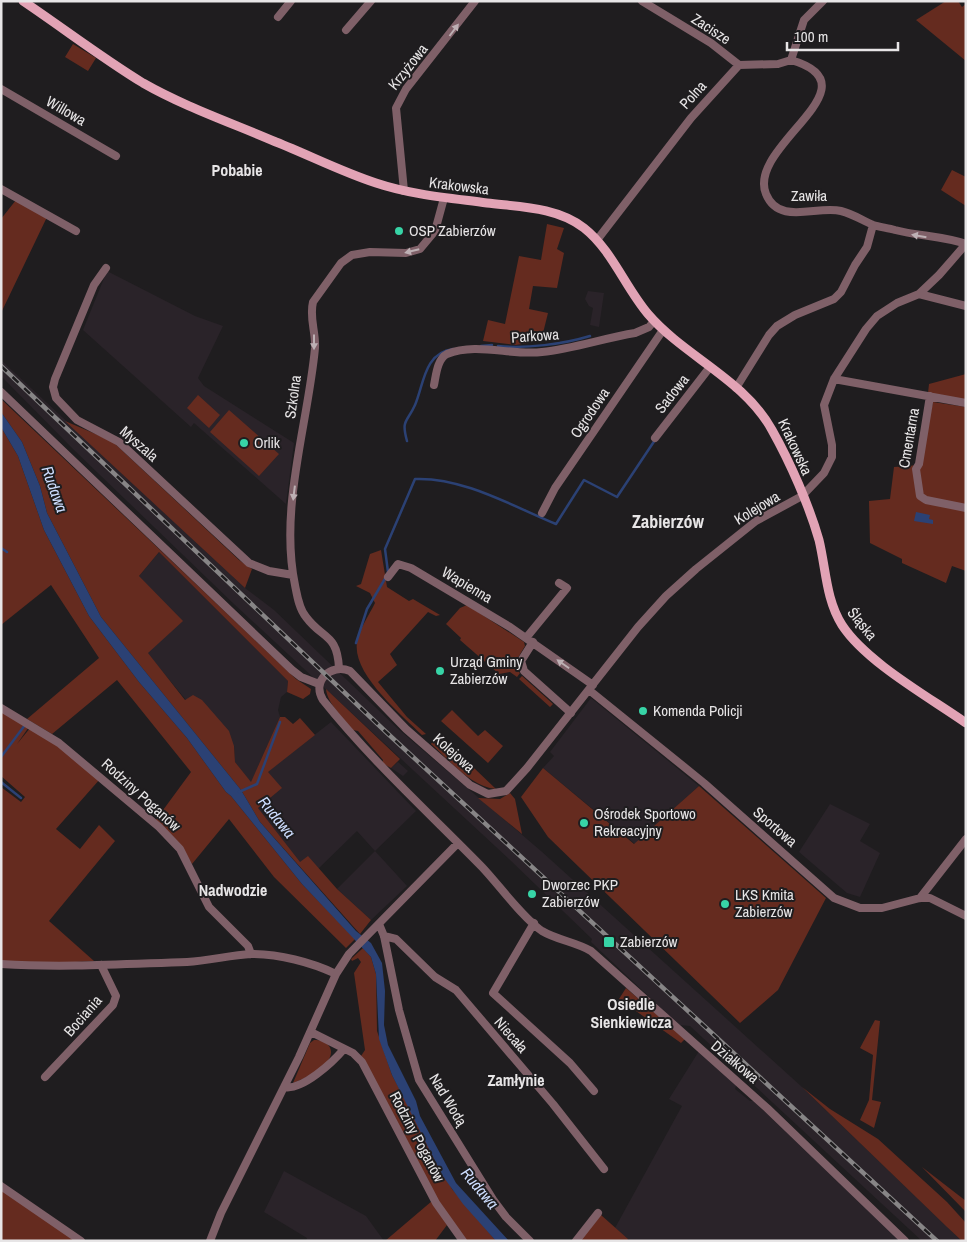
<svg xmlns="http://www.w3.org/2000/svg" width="967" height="1242" viewBox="0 0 967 1242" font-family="'Archivo Narrow',sans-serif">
<rect width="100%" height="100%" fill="#1f1d1f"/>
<!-- built -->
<path fill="#2a2329" d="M107,271L195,316L223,326L198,378L204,386L294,443L286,504L194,423L191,427L83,330Z
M588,291L604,293L599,327L590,325L593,308L589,306L585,299Z
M1,360L245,588L274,610L397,728L541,851L802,1087L962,1241H922L690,1026L679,1025L591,942L592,939L509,859L235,605L73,449L1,376Z
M159,552L288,681L287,692L281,697L278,710L280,717L251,783L235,762L234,746L186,700L147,653L139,576Z
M591,698L699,786L635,844L543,768L554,756L550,752Z
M331,722L416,811L375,851L407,886L371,920L337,889L375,851L357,831L318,869L300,863L258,808L266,801L267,772Z
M398,762L408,771L403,776L391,768Z
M830,804L870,824L860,841L880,853L860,897L847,893L799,852Z
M699,1051L737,1083L735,1089L750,1101H758L902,1241H630L615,1228L682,1106L669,1099Z
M284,1171L366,1216L384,1241H306L307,1238L264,1212Z"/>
<!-- green -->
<path fill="#652b1f" d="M946,1H958L962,7L966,4V61L916,20Z
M73,44L96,58L88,71L65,57Z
M952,170L966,177V206L941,190Z
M16,200L47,217L1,313V219Z
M547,224L564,228L557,249L564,253L557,288L533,286L529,309L548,313L541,341L516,345L483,341L488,320L505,324L519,256L541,260Z
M966,374V400L928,393L929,384Z
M198,395L220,415L209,428L187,408Z
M1,399L296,679L311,689L310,694L303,699L287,692L288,681L159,552L139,576L183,621L148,653L185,700L193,695L202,700L229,731L234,746L235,762L251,782L280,717H285L293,724L300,718L315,735L268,772L282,788L258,808L300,862L308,856L337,889L371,920L360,934L260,822L241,790L101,617L47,513L40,486L22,442L1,412Z
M933,402L966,407V571L952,566L946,583L902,563V559L870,543L869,501L890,499L894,467L919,465Z
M229,410L279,454L259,476L210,432Z
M65,421L112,441L239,560L252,569L245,588Z
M1,427L18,456L44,530L89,616L139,682L187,738L226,792L231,796L302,884L355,939L346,948L274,877L229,819L192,864L180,845L155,821L191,772L117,680L52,734L27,719L99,658L51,585L1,625Z
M381,550L387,587L409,601L413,599L440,615L436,616L428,612L390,654L397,665L378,682L407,717L426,734L422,735C401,714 352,674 357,642C359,630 369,615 375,603L370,593L356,586L361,584L370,554Z
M467,605L524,642L525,646L513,666L520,673L517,677L510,672L499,674L460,640L461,638L446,624L460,608Z
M522,676L553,704L550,707L519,679Z
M326,689L400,759L391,768L382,763L383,760L358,731L353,730C344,719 327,703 326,689Z
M1,708L31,724L17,744L31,727L50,738L100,779L56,829L80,849L99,825L115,841L49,921L94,961L38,964L1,962V787L21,802L25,797L1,776Z
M452,710L478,736L485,730L503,746L488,763L441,721Z
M435,738L441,739L436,744L459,764H463L470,771L474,768L496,789C471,787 449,760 431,744Z
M543,768L634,844L699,786L826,898L778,990L740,1023L548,837L521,797Z
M510,793L515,799L522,834L478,798L500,799Z
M363,948L371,957L376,974L377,1031L392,1075L452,1189L496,1241H465L453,1226L424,1176L361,1056L365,1050L354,973L361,962L358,958L352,961L351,959Z
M626,988L685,1039L681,1043L619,999Z
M875,1020L880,1021L872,1100L881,1102L874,1128L860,1120L869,1100L873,1055L860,1048Z
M314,1040C320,1040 325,1041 329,1046C340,1062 304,1079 293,1083L310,1043Z
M802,1087L830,1109L878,1139L947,1202L966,1223V1241H962L947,1227Z
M922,1167L966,1201V1212Z
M1,1190L76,1241H1Z
M432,1201L447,1225L435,1241H385Z
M601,1215L628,1239L627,1241H580Z"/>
<!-- water -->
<path fill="#2b4174" d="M1,412L22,442L40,486L47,513L101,617L241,790L260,822L356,931L371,943L382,963L385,991L384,1025L388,1045L416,1101L420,1116L456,1183L509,1241H496L463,1204L442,1175L392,1075L379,1039L376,974L371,957L302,884L231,796L226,792L187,738L139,682L89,616L44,530L18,456L1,427Z
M916,512L930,515L929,519L933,520V524L914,521Z"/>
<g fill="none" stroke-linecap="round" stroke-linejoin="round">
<!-- stream -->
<path stroke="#2b4174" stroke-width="2.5" d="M481,346L492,345
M498,346C525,349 564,344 590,336
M407,441C401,419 407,423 415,405C424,384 424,353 453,349
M1,548L7,552
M388,572L385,549L415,479C463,477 512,506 556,524L584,480L617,497L655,440
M356,643L367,609L386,577
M1,757L25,725
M1,782L21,798
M239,792L257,784L280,722"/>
<!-- minor -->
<path stroke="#7f6068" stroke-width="8" d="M642,1L711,43L739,65
M278,17L291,1
M346,30L371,1
M791,60C880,86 746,146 766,194C779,226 817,205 841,211C853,214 862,220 873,225C879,227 888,228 895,230C918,236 943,236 966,244
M1,89L116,156
M1,189L76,231
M404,191L396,108L406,89L475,1
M597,240L691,118L739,65L778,64L791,60L804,20L823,1
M106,268L94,285L55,379L53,387L56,398L77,420L119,442L249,563L269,571L293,575
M919,294L966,306
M834,379L966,403
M434,385C436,376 437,359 447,354C477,342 511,356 542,352C573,349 604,338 635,333L649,327L654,321
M736,388L769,335L777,326L795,315L834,299L841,292L855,265L867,247L873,225
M1,392L292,670L301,677L319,684
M930,396L919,464L916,469L920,496L926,500L966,508
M655,438L710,367
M542,513L555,488L663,330
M388,577L398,564L411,568L510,627L593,685
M526,638L567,588L559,583
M533,642L521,661L524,671L571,713
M339,668C337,633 323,640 306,617C299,609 297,595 295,585C279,508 308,424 315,348C316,332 309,318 313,302L341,263L352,255L370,252L406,253L420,249L435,231L444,198
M589,690L704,783L834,898L860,908H882L920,898H930L966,916
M1,708L59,743L159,827L180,849L209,907L248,946L251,954
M920,898L966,839
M534,923L493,993L570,1063L594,1091
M379,924L384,936L399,1010L419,1080L494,1201L506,1217L530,1241
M384,936L396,939L435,977L456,990L553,1104L604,1169
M1,964C63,968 125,964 187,962C209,961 230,955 251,954C279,954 311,962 336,974
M311,1032L353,1053L362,1062L436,1203L463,1241
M45,1077L113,1005L116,996L101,965
M284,1087C302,1091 333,1062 344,1049
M1,1186L81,1241
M210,1241L221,1213L299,1057L336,974L349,954L458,843
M576,1241L598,1213
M905,1241L767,1108L591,951C576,942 557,940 542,931C523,918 499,885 482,867C428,812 371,760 323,700C311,681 331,663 350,671L406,729L470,785L488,794L506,791L527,768L638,627L666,596L696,569L756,521L802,496L824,473L832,457V445L824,405L834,379L866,329L877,316L897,303L919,294L939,275L966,244"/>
<!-- major -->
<path stroke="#e2a3b5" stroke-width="9" d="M23,1C63,28 102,58 143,83C185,107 232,123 276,142C309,155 342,172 376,183C412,195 450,198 487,203C520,207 557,207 584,228C612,250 625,287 648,314C685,357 744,379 772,430C790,462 809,505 819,540C826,569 826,600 842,625C866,662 929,697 966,723"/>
<defs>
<path id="rail" d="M1,366L386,732L937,1241"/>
</defs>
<!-- rail casing -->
<use href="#rail" stroke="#878586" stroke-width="4.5"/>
<!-- rail -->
<use href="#rail" stroke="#1f1d1f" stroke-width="2.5" stroke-dasharray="8" stroke-linecap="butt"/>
</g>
<!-- one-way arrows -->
<defs><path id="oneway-solid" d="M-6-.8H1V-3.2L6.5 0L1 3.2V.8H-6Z" transform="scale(1.25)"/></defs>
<g fill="#bdb0b4">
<use href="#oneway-solid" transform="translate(454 30) rotate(-53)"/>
<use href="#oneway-solid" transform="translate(919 236) rotate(-170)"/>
<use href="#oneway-solid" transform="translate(412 251) rotate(166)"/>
<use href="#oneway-solid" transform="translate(314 342) rotate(90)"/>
<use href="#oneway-solid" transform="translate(294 493) rotate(97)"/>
<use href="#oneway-solid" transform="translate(563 664) rotate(-145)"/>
</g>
<!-- markers -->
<g fill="#37d4a6" stroke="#1f1d1f" stroke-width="2">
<circle cx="399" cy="231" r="5"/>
<circle cx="244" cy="443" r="5"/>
<circle cx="440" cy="671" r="5"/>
<circle cx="643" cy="711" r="5"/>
<circle cx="584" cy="823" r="5"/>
<circle cx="532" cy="894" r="5"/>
<circle cx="725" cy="904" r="5"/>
<rect x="603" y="936" width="12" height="12" rx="2.5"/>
</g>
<g text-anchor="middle" stroke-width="4" stroke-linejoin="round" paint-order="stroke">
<!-- street labels -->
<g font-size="15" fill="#e7e5e6" stroke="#1f1d1f">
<text transform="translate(711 29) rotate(33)" y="5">Zacisze</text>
<text transform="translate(408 67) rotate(-52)" y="5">Krzyżowa</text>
<text transform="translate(693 95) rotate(-48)" y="5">Polna</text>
<text transform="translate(66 111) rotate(30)" y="5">Willowa</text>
<text transform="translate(459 186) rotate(7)" y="5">Krakowska</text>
<text x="809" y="201">Zawiła</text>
<text transform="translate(535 336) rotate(-4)" y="5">Parkowa</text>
<text transform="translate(672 394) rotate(-52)" y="5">Sadowa</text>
<text transform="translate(293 397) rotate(-82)" y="5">Szkolna</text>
<text transform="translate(590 413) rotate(-56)" y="5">Ogrodowa</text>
<text transform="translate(909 438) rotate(-80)" y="5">Cmentarna</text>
<text transform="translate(139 444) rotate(41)" y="5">Myszala</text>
<text transform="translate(795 447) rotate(65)" y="5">Krakowska</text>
<text transform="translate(757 508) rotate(-31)" y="5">Kolejowa</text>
<text transform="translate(467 585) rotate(31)" y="5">Wapienna</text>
<text transform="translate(862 624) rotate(51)" y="5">Śląska</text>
<text transform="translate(454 753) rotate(42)" y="5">Kolejowa</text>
<text transform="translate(141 795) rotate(42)" y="5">Rodziny Poganów</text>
<text transform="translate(775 827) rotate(41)" y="5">Sportowa</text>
<text transform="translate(83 1016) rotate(-49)" y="5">Bociania</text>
<text transform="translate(511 1035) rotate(49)" y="5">Niecała</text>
<text transform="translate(735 1062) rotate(40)" y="5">Działkowa</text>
<text transform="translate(448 1100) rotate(59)" y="5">Nad Wodą</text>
<text transform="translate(417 1137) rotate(62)" y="5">Rodziny Poganów</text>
</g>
<!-- poi labels -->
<g font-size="15" fill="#e7e5e6" stroke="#1f1d1f" text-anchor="start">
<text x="409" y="236">OSP Zabierzów</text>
<text x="254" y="448">Orlik</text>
<text x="450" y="667">Urząd Gminy<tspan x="450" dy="17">Zabierzów</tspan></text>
<text x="653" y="716">Komenda Policji</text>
<text x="594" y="819">Ośrodek Sportowo<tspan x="594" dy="17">Rekreacyjny</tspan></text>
<text x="542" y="890">Dworzec PKP<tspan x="542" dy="17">Zabierzów</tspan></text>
<text x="735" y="900">LKS Kmita<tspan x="735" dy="17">Zabierzów</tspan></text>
<text x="620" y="947">Zabierzów</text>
</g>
<!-- neighbourhood labels -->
<g font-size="16" font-weight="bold" fill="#e7e5e6" stroke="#1f1d1f">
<text x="237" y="176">Pobabie</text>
<text x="233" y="896">Nadwodzie</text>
<text x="631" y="1010">Osiedle<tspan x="631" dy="18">Sienkiewicza</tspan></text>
<text x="516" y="1086">Zamłynie</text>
</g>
<!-- water labels -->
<g font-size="16" font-style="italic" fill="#cedeff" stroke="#1f1d1f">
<text transform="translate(55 489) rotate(70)" y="6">Rudawa</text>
<text transform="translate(277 817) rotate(51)" y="6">Rudawa</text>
<text transform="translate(480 1188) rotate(50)" y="6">Rudawa</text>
</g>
<!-- quarter labels -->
<g font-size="18" font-weight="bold" fill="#e7e5e6" stroke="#1f1d1f">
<text x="668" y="528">Zabierzów</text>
</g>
</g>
<!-- border -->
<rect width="967" height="1242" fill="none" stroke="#e7e5e6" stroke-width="5"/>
<!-- scale -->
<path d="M787 42v8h111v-8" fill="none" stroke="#e7e5e6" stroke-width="2.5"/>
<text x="794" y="42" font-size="15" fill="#e7e5e6" stroke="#1f1d1f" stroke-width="4" paint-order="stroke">100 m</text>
</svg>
